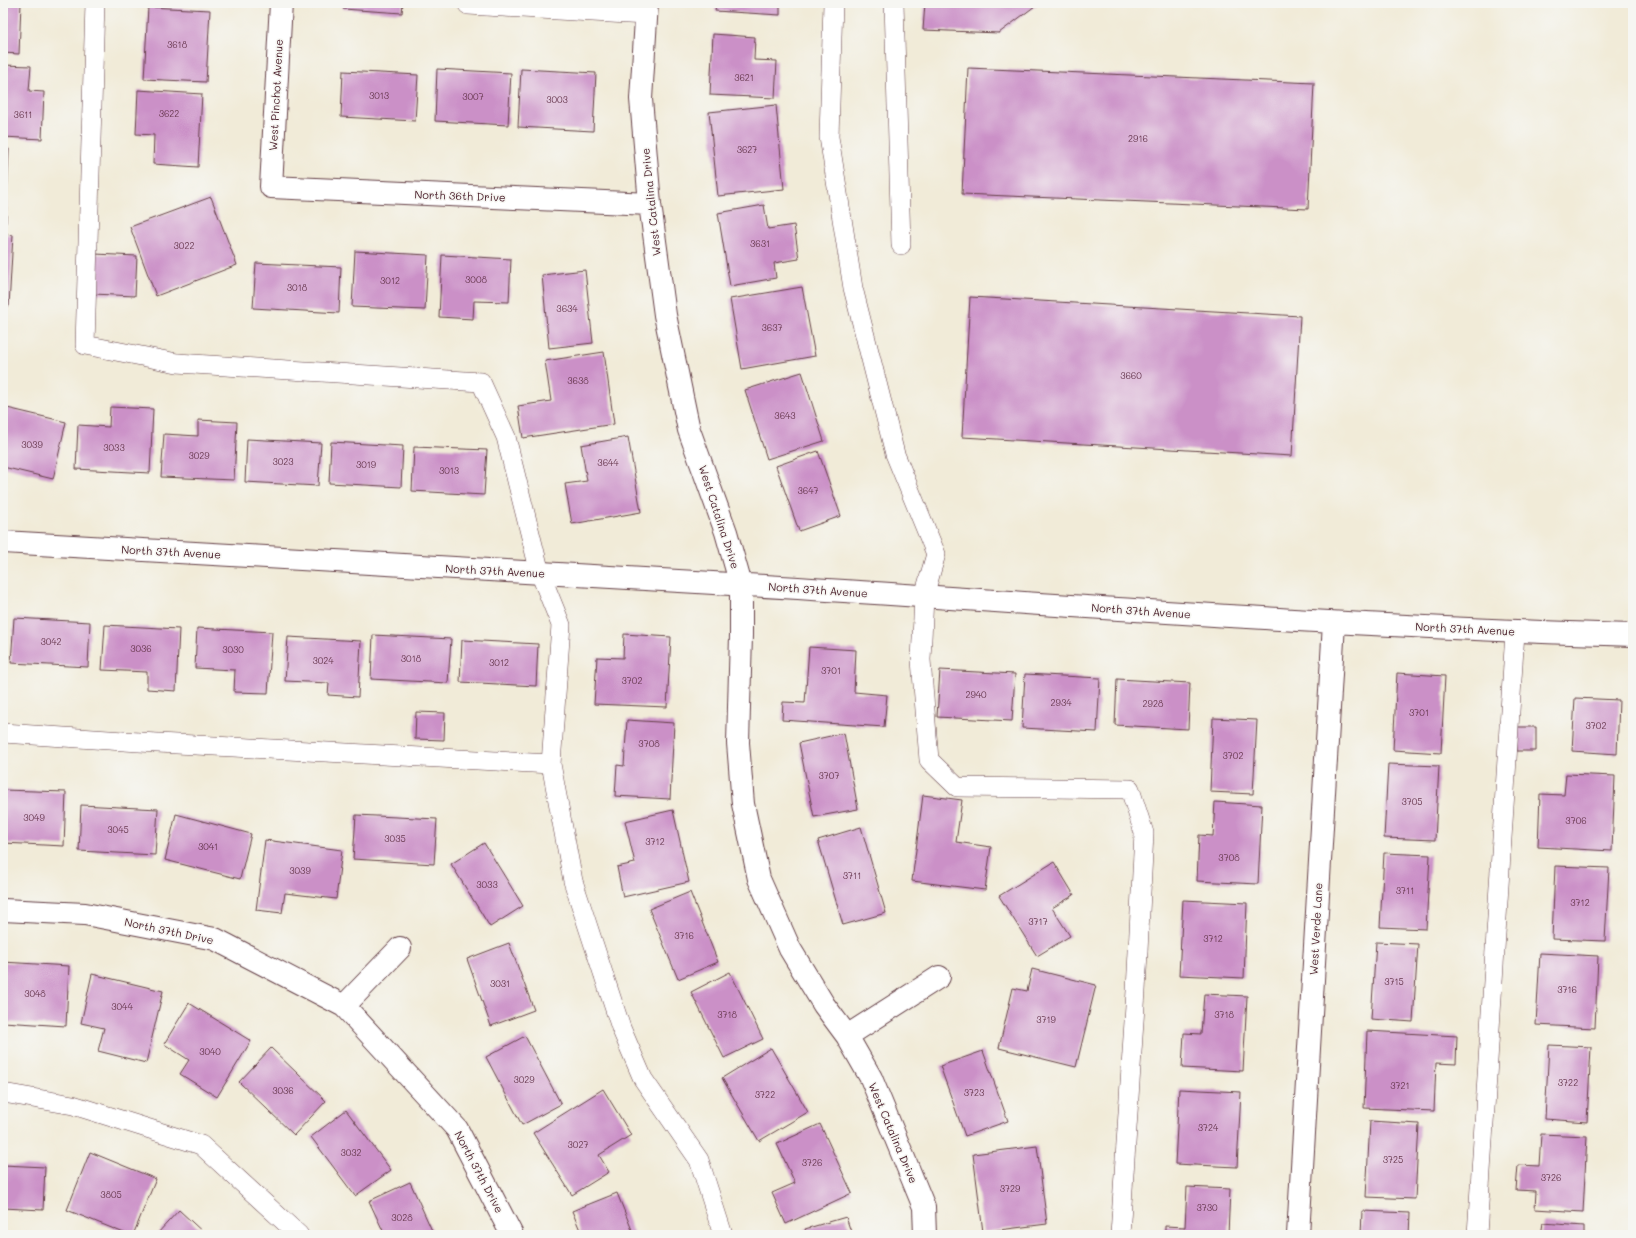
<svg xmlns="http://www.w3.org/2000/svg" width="1636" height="1238" viewBox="0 0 1636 1238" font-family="Mali,sans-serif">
<rect width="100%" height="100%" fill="#f6f6f2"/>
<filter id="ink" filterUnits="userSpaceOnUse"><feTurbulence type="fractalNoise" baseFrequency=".025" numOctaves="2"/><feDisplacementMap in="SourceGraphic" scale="8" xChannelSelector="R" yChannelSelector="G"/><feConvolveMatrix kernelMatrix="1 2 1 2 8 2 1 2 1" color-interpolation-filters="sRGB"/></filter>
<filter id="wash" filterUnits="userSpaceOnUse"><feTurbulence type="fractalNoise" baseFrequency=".012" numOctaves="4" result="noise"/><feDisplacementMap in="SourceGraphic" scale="16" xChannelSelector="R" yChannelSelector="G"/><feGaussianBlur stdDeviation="0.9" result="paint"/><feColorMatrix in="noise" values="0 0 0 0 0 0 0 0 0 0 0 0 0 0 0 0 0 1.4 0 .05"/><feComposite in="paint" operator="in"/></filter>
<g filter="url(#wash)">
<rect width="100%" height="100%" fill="#f1ebd8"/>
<g id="blocks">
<!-- building -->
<path fill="#cb90c7" d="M3,3H21L19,54L3,53Z
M344,3H403L402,13L343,9Z
M716,3H780V15L715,11Z
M925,3H1039L999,33L923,30Z
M148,7L210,10L206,82L144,79Z
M713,34L755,37L754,60L777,61L775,98L710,95Z
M3,65L31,66L29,91L44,92L42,139L3,137Z
M968,68L1314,83L1308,209L962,194Z
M437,69L511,73L508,125L435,121Z
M521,69L596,73L593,131L518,127Z
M343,71L418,75L415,121L341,117Z
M138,90L202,94L198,167L153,164L154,135L136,134Z
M776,105L784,189L718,196L709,112Z
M3,148L9,149L6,223H3Z
M211,197L237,265L156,296L130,227Z
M764,205L768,229L794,225L799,259L774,263L776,278L730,286L718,213Z
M3,234L13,235L9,306H3Z
M355,251L428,255L425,310L352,307Z
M95,254L137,256L135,296L93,294Z
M442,255L511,259L509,302L474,301L473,319L439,317Z
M256,263L341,267L339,313L253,308Z
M585,270L593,343L549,348L542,275Z
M802,287L815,356L742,369L730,299Z
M970,297L1300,316L1292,456L962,437Z
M604,352L614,424L523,438L518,406L551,401L545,361Z
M802,372L824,441L767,459L745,390Z
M3,407L66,422L53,479L3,467Z
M110,407L153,409L150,473L76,469L78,425L109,427Z
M198,420L237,422L234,480L161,477L164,434L198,436Z
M628,437L641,512L572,524L565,484L587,481L581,445Z
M247,439L321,443L318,486L245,482Z
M331,442L403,446L401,487L329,483Z
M414,447L487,450L484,495L412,491Z
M818,451L841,516L799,531L776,466Z
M14,618L90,622L88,667L11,663Z
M105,625L179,629L176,691L147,689V672L102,670Z
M197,628L272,632L268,693L234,692L235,670L195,668Z
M624,634L671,637L667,707L594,704L597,657L623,658Z
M373,635L451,639L448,683L371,679Z
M288,637L361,641L358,697L328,695L329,683L285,681Z
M462,640L538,644L536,686L460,682Z
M809,647L856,650L854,692L887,695L884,727L782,720L783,702L805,703Z
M940,670L1015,674L1012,721L937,717Z
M1397,673L1445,676L1441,753L1393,750Z
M1025,674L1100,678L1097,732L1022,728Z
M1117,679L1190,683L1188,729L1115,725Z
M1575,698L1619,700L1617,754L1572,751Z
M416,712L445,713L444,740L415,739Z
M1213,718L1257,720L1253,794L1210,792Z
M627,720L674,723L670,799L615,796L617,765L624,766Z
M1517,727H1536V751H1517Z
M844,733L858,809L814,817L799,743Z
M1388,764L1439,766L1435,840L1384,838Z
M1566,774L1615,776L1612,851L1538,847L1540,794L1564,795Z
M3,790L66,792L64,846L3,843Z
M923,795L962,800L956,842L991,847L985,890L912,881Z
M1215,802L1262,805L1258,884L1197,881L1199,835L1213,836Z
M81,805L158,809L155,855L79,851Z
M673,810L689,882L623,897L617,867L635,863L625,821Z
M176,814L251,834L240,879L165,860Z
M356,815L437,819L434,864L353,859Z
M861,827L886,913L843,925L818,840Z
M265,840L342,850L336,899L285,893L282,913L256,910Z
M484,843L523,906L490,927L451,864Z
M1384,853L1430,855L1426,929L1380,927Z
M1054,862L1074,895L1052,908L1070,936L1037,956L999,896Z
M1555,866L1609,868L1605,941L1552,939Z
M690,892L718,962L678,979L649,909Z
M1183,900L1247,903L1244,978L1179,975Z
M1376,942L1418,944L1413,1022L1371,1019Z
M509,943L534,1010L491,1026L467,959Z
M1540,953L1598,956L1595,1028L1536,1025Z
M3,962L69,966L66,1026L3,1022Z
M1032,969L1096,985L1076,1067L999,1048L1013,988L1027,991Z
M730,972L763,1039L724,1058L691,992Z
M92,974L163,991L146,1063L98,1051L104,1028L81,1023Z
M1204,994L1247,996L1243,1071L1182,1068L1184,1033L1201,1034Z
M189,1003L251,1041L217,1097L180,1074L189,1060L164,1044Z
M1367,1031L1457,1036L1456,1064L1436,1063L1434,1111L1364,1108Z
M525,1036L561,1104L522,1125L486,1057Z
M1549,1045L1591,1047L1587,1122L1545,1119Z
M271,1048L326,1101L294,1135L239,1082Z
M771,1048L808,1112L759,1141L722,1078Z
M983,1051L1008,1121L965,1136L940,1066Z
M603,1089L631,1135L599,1155L609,1172L572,1195L533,1133Z
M1179,1089L1241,1092L1237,1167L1175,1164Z
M346,1110L391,1170L355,1196L311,1137Z
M1370,1121L1419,1124L1415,1199L1366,1197Z
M820,1124L852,1193L786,1224L772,1193L795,1183L777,1144Z
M1541,1134L1587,1136L1583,1212L1535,1209L1536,1191L1516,1190L1518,1165L1539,1166Z
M1037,1146L1047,1224L983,1232L973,1154Z
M90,1152L156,1179L133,1235H129L67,1210Z
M3,1165L45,1167L43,1210L3,1208Z
M410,1182L434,1235H385L369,1201Z
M1187,1187L1230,1189L1228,1235H1165V1226L1185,1227Z
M617,1193L634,1235H582L572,1211Z
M179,1210L206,1235H156Z
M1362,1211L1410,1213L1409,1235H1361Z
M846,1217L852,1235H807L805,1229Z
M1543,1223L1584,1226V1235H1541Z"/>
</g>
</g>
<g filter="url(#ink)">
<use href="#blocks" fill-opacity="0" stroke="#633e45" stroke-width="1"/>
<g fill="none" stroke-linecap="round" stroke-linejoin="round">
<defs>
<path id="service" d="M95,3L85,345L177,363L481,382L506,437L540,573L561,625L551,764L573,881L621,1028L643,1079L699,1160L723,1235
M468,3V5L646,15
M833,3L829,137L853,288L895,454L936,554L924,596L921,660L929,760L957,787L1130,789L1144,833L1136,991L1120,1235
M894,3L901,245
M3,733L139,742L551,764
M3,1093L73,1105L201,1145L299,1235
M1477,1235L1515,632"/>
<path id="minor" d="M281,3L271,187L650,204
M647,3L641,99L650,204L665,315L689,430L726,532L741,585V635L738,743L743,804L759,879L790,949L824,1005L847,1036L871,1078L924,1207L925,1235
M3,542C268,558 533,571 798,588C1076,606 1354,627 1633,635
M3,910L85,914L215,939L344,1006L457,1129L512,1235
M344,1006L400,948
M847,1036L939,977
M1298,1235L1334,623"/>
</defs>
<!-- service casing -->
<use href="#service" stroke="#633e45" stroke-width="20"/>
<!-- minor casing -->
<use href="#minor" stroke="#633e45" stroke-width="24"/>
<!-- service -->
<use href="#service" stroke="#fff" stroke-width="19"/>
<!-- minor -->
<use href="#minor" stroke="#fff" stroke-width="22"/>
</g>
</g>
<g text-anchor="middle" stroke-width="3" stroke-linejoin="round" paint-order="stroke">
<!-- number labels -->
<g font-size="9" fill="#6a3b52">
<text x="177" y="48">3618</text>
<text x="744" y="81">3621</text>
<text x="379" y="99">3013</text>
<text x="473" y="100">3007</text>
<text x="557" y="103">3003</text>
<text x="169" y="117">3622</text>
<text x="23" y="118">3611</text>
<text x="1138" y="142">2916</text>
<text x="747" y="153">3627</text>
<text x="760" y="247">3631</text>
<text x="184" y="249">3022</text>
<text x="476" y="283">3008</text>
<text x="390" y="284">3012</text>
<text x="297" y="291">3018</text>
<text x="567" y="312">3634</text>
<text x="772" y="331">3637</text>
<text x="1131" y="379">3660</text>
<text x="578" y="384">3638</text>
<text x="785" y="419">3643</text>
<text x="32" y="448">3039</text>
<text x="114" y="451">3033</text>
<text x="199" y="459">3029</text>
<text x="283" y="465">3023</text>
<text x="608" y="466">3644</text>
<text x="366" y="468">3019</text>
<text x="449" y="474">3013</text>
<text x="808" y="494">3647</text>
<text x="51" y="645">3042</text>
<text x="141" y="652">3036</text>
<text x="233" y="653">3030</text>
<text x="411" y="662">3018</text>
<text x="323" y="664">3024</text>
<text x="499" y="666">3012</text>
<text x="831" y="674">3701</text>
<text x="632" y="684">3702</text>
<text x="976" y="698">2940</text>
<text x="1061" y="706">2934</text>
<text x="1153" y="707">2928</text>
<text x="1419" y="716">3701</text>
<text x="1596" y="729">3702</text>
<text x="649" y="747">3708</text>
<text x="1233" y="759">3702</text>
<text x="829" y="779">3707</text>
<text x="1412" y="805">3705</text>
<text x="34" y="821">3049</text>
<text x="1576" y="824">3706</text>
<text x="118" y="833">3045</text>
<text x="395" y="842">3035</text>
<text x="655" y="845">3712</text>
<text x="208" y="850">3041</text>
<text x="1229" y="861">3708</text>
<text x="300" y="874">3039</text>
<text x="852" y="879">3711</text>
<text x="487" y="888">3033</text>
<text x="1405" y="894">3711</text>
<text x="1580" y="906">3712</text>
<text x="1038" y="925">3717</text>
<text x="684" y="939">3716</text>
<text x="1213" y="942">3712</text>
<text x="1394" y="985">3715</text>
<text x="500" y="987">3031</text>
<text x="1567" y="993">3716</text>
<text x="35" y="997">3048</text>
<text x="122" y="1010">3044</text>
<text x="727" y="1018">3718</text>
<text x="1224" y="1018">3718</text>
<text x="1046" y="1023">3719</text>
<text x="210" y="1055">3040</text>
<text x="524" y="1083">3029</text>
<text x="1568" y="1086">3722</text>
<text x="1400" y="1089">3721</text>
<text x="283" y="1094">3036</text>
<text x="974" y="1096">3723</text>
<text x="765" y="1098">3722</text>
<text x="1208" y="1131">3724</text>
<text x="578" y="1148">3027</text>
<text x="351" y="1156">3032</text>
<text x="1393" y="1163">3725</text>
<text x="812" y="1166">3726</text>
<text x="1551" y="1181">3726</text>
<text x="1010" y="1192">3729</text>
<text x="111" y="1198">3805</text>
<text x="1207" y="1211">3730</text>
<text x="402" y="1221">3028</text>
</g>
<!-- street labels -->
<g font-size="11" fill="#4a1f2b" stroke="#f6f6f2">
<text transform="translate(276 95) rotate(-87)" y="4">West Pinchot Avenue</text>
<text transform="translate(460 196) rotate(2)" y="4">North 36th Drive</text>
<text transform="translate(651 202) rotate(-96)" y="4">West Catalina Drive</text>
<text transform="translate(719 517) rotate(72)" y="4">West Catalina Drive</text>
<text transform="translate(171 552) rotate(3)" y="4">North 37th Avenue</text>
<text transform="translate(495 571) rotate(3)" y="4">North 37th Avenue</text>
<text transform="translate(818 590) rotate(4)" y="4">North 37th Avenue</text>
<text transform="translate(1141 611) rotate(4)" y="4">North 37th Avenue</text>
<text transform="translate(1465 629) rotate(3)" y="4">North 37th Avenue</text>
<text transform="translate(1316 929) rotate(-87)" y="4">West Verde Lane</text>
<text transform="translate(169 931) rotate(12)" y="4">North 37th Drive</text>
<text transform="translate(893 1133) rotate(67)" y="4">West Catalina Drive</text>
<text transform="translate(479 1172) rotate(62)" y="4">North 37th Drive</text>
</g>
</g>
<!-- margin -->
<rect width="1636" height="1238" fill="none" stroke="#f6f6f2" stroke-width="16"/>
</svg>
